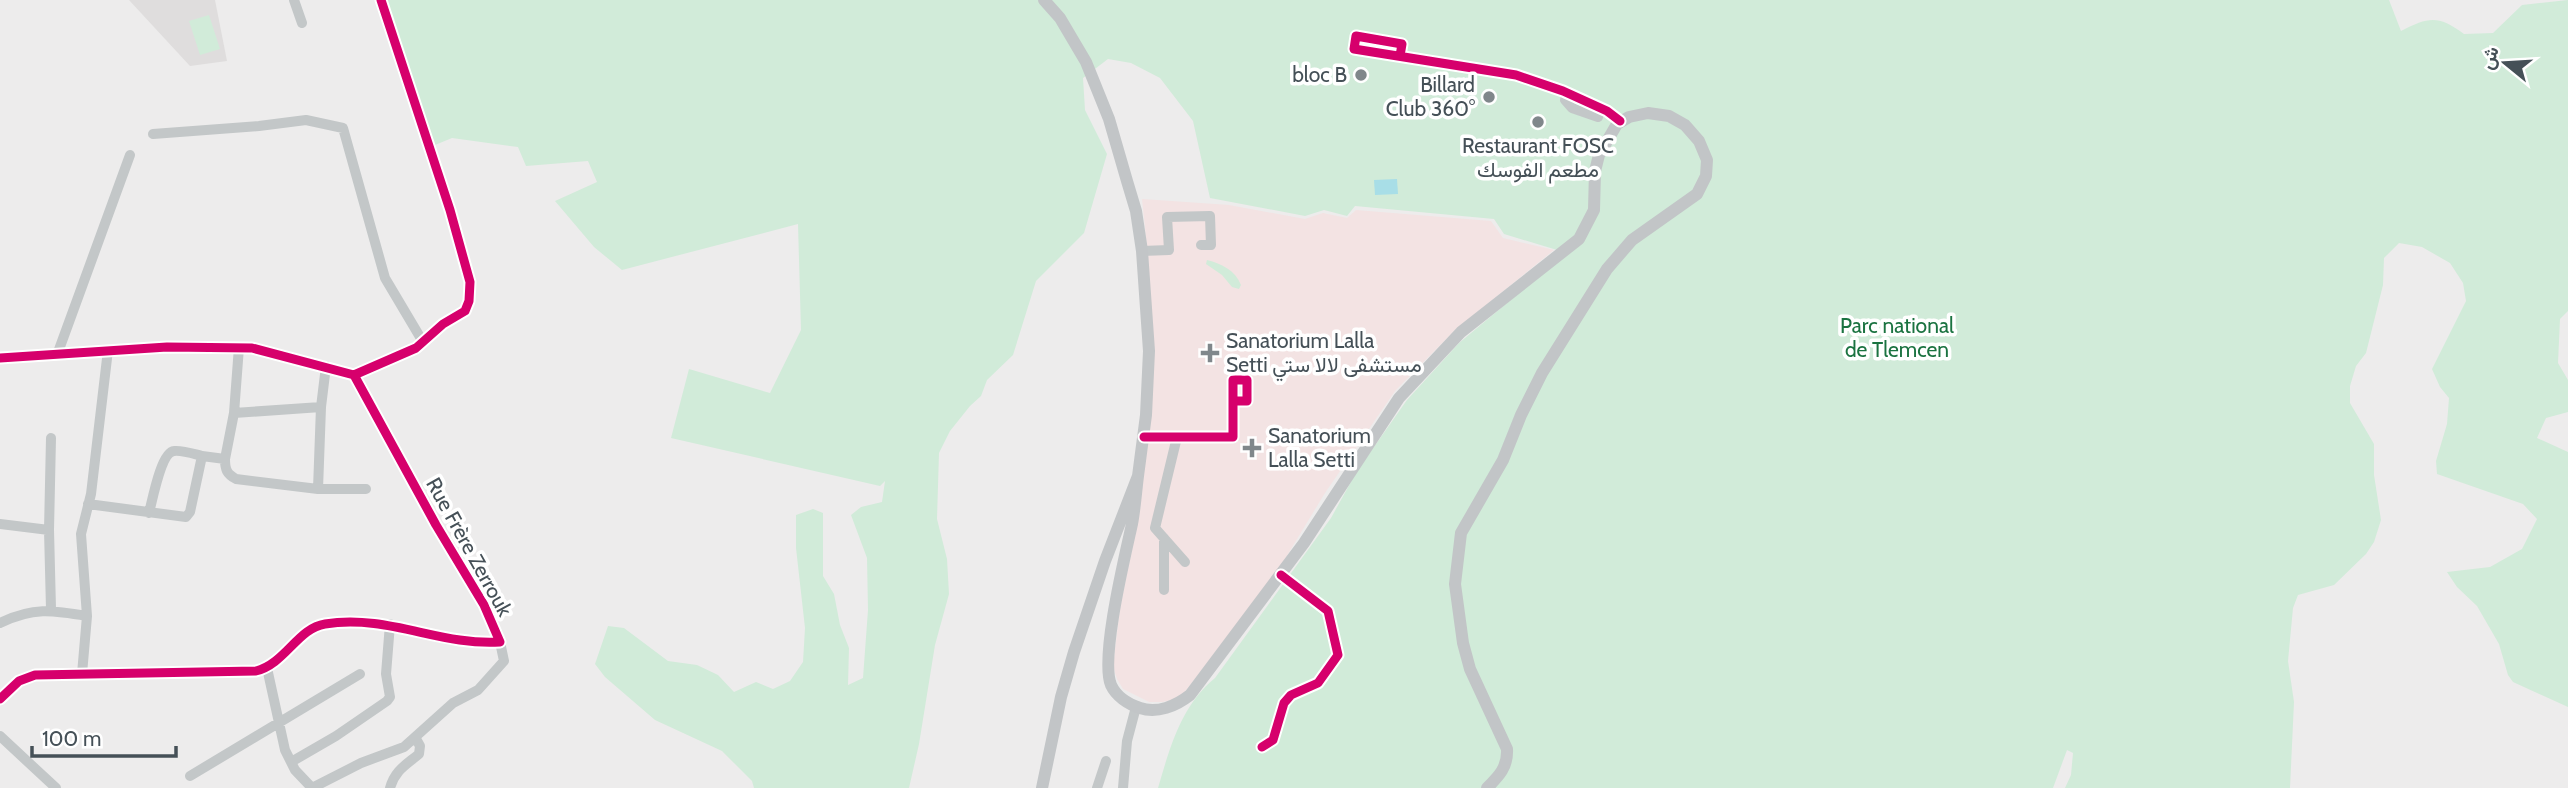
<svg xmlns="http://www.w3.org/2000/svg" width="2568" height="788" viewBox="0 0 2568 788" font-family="Cabin,Vazirmatn,sans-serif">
<rect width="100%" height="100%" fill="#edecec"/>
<!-- education -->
<path fill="#dfdddd" d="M129,0H215L227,61L190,66Z"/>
<!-- medical -->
<path fill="#f3e3e3" d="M1142,199L1229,205L1305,219L1323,213L1347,218L1356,210L1491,221L1503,238L1554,250L1455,330L1395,391L1325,493L1277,572L1184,693L1172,700L1162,702H1149L1123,689L1117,679L1113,666L1120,608L1137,525L1154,354L1148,257Z"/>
<!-- green -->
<path fill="#d1ebd9" d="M387,0H2389L2401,31C2429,17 2438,15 2464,34L2493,33L2522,5L2568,0V311L2560,319L2558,363L2568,380V412L2546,418L2537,438L2568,452V707L2513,682L2508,675L2499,644L2477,606L2457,587L2447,572L2490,567L2522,549L2537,519L2523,504L2437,474L2436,461L2447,424L2449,398L2440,387L2432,369L2466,301L2463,283L2450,263L2422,247L2399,243L2384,258L2383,285L2366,353L2356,366L2350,386V403L2374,444V475L2381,520L2374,542L2366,554L2334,585L2298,595L2293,608L2288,661L2294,702L2290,788H2065L2071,775L2073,753L2067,750L2053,788H1158C1170,747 1181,706 1215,678L1331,518L1357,471L1407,400L1459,343L1567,253L1504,234L1494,219L1355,206L1347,216L1324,210L1305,216L1210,198L1193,121L1160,78L1131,63L1108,59L1083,78L1085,110L1107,154L1084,233L1036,281L1013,355L987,380L981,396L970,406L950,431L939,453L937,519L947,559L949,594L935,645L919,744L909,788H754L752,781L722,751L655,720L605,677L595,664L608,626L624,628L668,661L697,665L718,675L734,692L756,682L773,689L790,681L803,662L805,628L796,548V515L813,509L823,513V576L834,594L840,625L849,648L848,685L863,678L868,610L867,558L851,515L861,507L882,502L885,481L880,486L671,438L689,369L770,393L801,330L798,224L622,270L594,247L555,201L597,182L588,161L526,166L518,147L452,138L435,145L425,124Z
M209,15L220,49L200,55L189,21Z
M1207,260C1222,264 1235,270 1241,285L1239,289L1232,287L1222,275L1206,264Z"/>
<!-- water -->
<path fill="#a8dee7" d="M1397,179L1398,194L1375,195L1374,180Z"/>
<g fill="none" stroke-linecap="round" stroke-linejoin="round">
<!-- minor -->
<path stroke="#c3c7c8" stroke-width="10" d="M294,0L302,23
M1400,56L1402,44L1356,36L1354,49L1516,75L1563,91L1607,111L1620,121
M1567,93L1565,100L1572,108L1598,117L1601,108
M153,134L259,126L306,120L343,128L385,278L423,342
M1142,251L1169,250L1167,217L1210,216L1211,245H1201
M57,355L130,155
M0,358L167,347L252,348L354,375L416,348L443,324L465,311L469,301L470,282L450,210L381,0
M321,407L318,489H366
M234,413L321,407L326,366
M1144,437H1233V380H1247V401H1233
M1177,437L1155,528L1185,562
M51,438L49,530L51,609
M225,459C225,470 227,474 236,479L318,489
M88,504L186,517L190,512L202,456L225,459L234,413L239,347
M149,513C152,502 161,452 174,451C182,450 194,454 202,456
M0,524L49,530
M1164,538V590
M0,623C33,607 52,610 87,616
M267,668L285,750L295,770L312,788
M82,674L87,616L81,534L91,494L108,350
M0,699L19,681L35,675L256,671C285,664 298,628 325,624C388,614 440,646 500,642L484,605L436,525L354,375
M0,736L56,788
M1262,747L1273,740L1284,703L1291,695L1318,683L1338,655L1328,611L1281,575
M291,762L336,736L387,701L390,697L386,674L390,624
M190,776L360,674
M312,788L361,763L404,747L453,703L478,690L504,661L500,642
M390,788C395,770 406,765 419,754L420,746L415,737
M1097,788L1106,761
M1123,788L1127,741L1136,707"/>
<!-- major -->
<path stroke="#c2c5c7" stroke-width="12" d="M1138,476C1136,492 1135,508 1132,524C1125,556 1100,658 1111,685C1116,696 1128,704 1140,708C1157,714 1176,706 1190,695L1304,543L1399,398L1461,332L1579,239L1594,210L1595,171L1599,155L1617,124L1629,117L1648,113L1669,116L1685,125L1699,141L1707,160L1706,176L1697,194L1632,240L1607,269L1542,373L1521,415L1503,460L1461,533L1455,584L1463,643L1470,669L1507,749C1508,767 1499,776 1487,788
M1042,788L1061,697L1074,652L1105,561L1138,476L1146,415L1149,351L1142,251L1136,211L1127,181L1109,119L1086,62L1060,18L1044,0"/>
<defs>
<path id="cycleway" d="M1400,56L1402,44L1356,36L1354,49L1516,75L1563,91L1607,111L1620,121
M0,358L167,347L252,348L354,375L416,348L443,324L465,311L469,301L470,282L450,210L381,0
M1144,437H1233V380H1247V401H1233
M0,699L19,681L35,675L256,671C285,664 298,628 325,624C388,614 440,646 500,642L484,605L436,525L354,375
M1262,747L1273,740L1284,703L1291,695L1318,683L1338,655L1328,611L1281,575"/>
</defs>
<!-- cycleway casing -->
<use href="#cycleway" stroke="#fff" stroke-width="13"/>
<!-- cycleway -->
<use href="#cycleway" stroke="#d6006c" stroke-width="9"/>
</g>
<!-- markers -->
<g fill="#80878b" stroke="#fff" stroke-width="2.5">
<circle cx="1361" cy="75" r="7"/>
<circle cx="1489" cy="97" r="7"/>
<circle cx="1538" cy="122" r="7"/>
<path d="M1206.5 342.5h7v7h7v7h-7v7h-7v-7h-7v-7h7z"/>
<path d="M1248.5 437.5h7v7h7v7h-7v7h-7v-7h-7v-7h7z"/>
</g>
<g text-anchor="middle" stroke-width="7" stroke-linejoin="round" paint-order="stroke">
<!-- poi labels -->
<g font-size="21" fill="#455057" stroke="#fff" text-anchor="end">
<text x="1347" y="82">bloc B</text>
<text x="1475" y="92">Billard<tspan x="1475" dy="24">Club 360°</tspan></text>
<text x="1538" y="153" text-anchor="middle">Restaurant FOSC<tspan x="1538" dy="24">مطعم الفوسك</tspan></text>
<text x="1226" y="348" text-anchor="start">Sanatorium Lalla<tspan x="1226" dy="24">Setti مستشفى لالا ستي</tspan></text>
<text x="1268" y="443" text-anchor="start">Sanatorium<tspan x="1268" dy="24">Lalla Setti</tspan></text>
</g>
<!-- park labels -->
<g font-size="21" fill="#1b7341" stroke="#fff">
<text x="1897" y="333">Parc national<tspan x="1897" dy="24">de Tlemcen</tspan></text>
</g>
<!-- street labels -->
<g font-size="21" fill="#455057" stroke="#fff">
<text transform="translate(469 547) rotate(61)" y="7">Rue Frère Zerrouk</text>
</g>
</g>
<!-- north arrow -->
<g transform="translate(2505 63) rotate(288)" stroke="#ffffff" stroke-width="5" paint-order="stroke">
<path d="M0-5L12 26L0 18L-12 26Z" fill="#455057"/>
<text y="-10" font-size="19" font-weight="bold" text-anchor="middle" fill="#455057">ش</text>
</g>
<!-- scale -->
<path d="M32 746v10h144v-10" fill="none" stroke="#455057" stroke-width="3.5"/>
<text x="42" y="746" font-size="21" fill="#455057" stroke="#ffffff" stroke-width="5" paint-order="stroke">100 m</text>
</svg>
